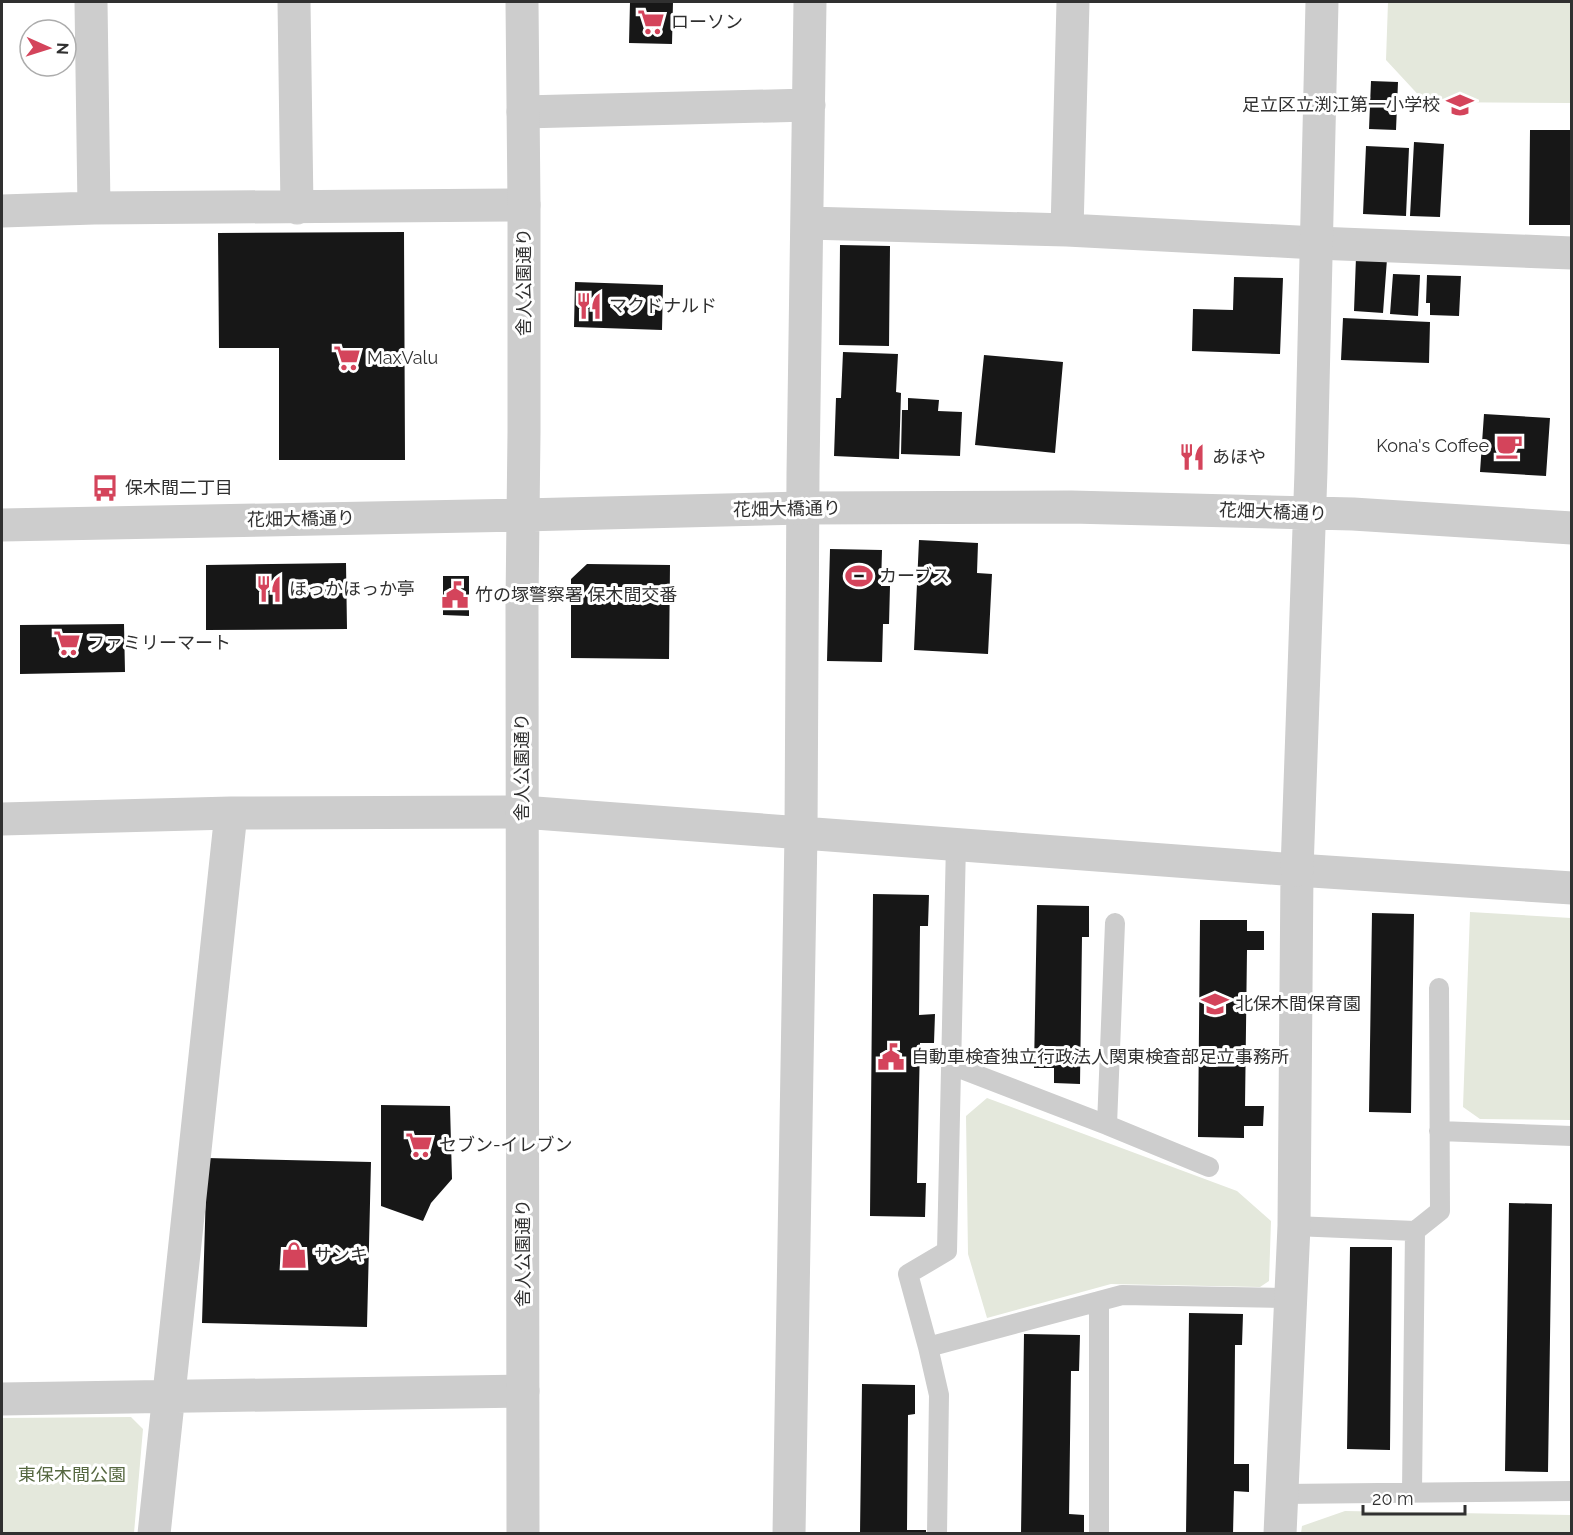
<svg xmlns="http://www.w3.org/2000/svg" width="1573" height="1535" viewBox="0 0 1573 1535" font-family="Raleway,'Noto Sans JP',sans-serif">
<rect width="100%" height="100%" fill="#fff"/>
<!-- green -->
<path fill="#e4e8dc" d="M1388,2H1571V103L1425,102L1386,60Z
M1470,912L1571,918V1120L1480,1119L1463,1107Z
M987,1098L1237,1191L1271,1221L1269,1281L1260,1287L1111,1284L987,1318L968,1254L966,1116Z
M131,1417L143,1429L134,1533H2V1418Z
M1345,1511L1571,1515V1533H1301L1302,1526Z"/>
<!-- building -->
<path fill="#171717" d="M630,2H673L672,44L629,43Z
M1371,81L1398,82L1396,130L1369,129Z
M1530,130H1572V225H1529Z
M1414,142L1444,144L1440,217L1410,216Z
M1366,146L1409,148L1406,216L1363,214Z
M404,232L405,460H279V348H219L218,233Z
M840,245L890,246L889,346L839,345Z
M1356,257L1387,259L1383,313L1354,311Z
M1393,274L1420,275L1418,316L1390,314Z
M1427,275L1461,276L1459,316L1430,315V303H1426Z
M1234,277L1283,278L1280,354L1192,351L1193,309L1233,310Z
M575,282L663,285L662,330L574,327Z
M1343,318L1430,322L1429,363L1341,360Z
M843,352L898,354L896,392L901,393L899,459L834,456L836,398H841Z
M984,355L1063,362L1055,453L975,445Z
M908,398L939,400L938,411L962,412L960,456L901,454L902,410H908Z
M1484,414L1550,418L1546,476L1480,472Z
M919,540L978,543L977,573L992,574L988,654L914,650Z
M830,549L882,550L881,586H890L889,624H883L882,662L827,661Z
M346,563L347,629L206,630V565Z
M587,564L670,565L669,659L571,658V579Z
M443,576H469V616L443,615Z
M124,624L125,672L20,674V625Z
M873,894L929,895L928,926H920L919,1015L935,1014L934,1043H920L917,1183H926L925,1217L870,1216Z
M1037,905L1089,906V937H1082L1080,1084L1054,1083V1068H1034Z
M1372,913L1414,914L1411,1113L1369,1112Z
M1200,920H1247V931H1264V950H1247L1245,1106H1264L1263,1126H1244V1138L1198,1137Z
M381,1105L450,1106L452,1179L431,1203L423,1221L381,1206Z
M207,1158L371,1162L367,1327L202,1323Z
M1509,1203L1552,1204L1548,1472L1505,1471Z
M1350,1247H1392L1390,1450L1347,1449Z
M1189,1313L1243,1314L1242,1345H1235L1234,1464H1249V1492L1234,1491L1233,1534H1186Z
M1024,1334L1080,1335L1079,1371H1071L1069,1514L1084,1515V1534H1021Z
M862,1384L915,1385V1414L908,1415L907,1530H926V1534H860Z"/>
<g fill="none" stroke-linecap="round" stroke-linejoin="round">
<!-- service -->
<path stroke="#cdcdcd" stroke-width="20" d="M951,1065L1107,1125L1209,1167
M1107,1125L1115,923
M1439,1131L1572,1136
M1294,1226L1415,1231L1440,1211L1439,988
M1099,1301V1534
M928,1347L1122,1295L1291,1298
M1412,1492L1415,1231
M1282,1494L1572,1491
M937,1534L939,1395L928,1347L908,1274L947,1251L956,843"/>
<!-- minor -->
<path stroke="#cdcdcd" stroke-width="33" d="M91,2L94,208
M294,2L297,208
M523,112L809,105
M2,211L94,208L524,205
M807,223L1067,230L1316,243L1572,253
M1067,230L1073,2
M2,819L231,813L522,812L1297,870L1572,888
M2,1399L523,1391
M154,1534L231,813
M789,1534L801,833L803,473L810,2
M1280,1534L1294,1226L1297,870"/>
<!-- tertiary -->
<path stroke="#cdcdcd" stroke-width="33" d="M522,2L524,205V432L522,603L523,1534
M2,525L523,515L803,508L1071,507L1353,514L1572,528
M1297,870L1311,471L1322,2"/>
</g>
<!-- icons -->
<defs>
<symbol id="supermarket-bare" viewBox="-9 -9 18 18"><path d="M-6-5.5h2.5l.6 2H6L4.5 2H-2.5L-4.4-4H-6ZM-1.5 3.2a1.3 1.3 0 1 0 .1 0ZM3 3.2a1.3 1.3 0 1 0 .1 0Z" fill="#d4445b" stroke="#fff" stroke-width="2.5" paint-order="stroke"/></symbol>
<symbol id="school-bare" viewBox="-9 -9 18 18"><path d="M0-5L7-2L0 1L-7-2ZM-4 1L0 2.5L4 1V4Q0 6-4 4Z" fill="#d4445b" stroke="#fff" stroke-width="2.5" paint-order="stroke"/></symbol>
<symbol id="restaurant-bare" viewBox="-9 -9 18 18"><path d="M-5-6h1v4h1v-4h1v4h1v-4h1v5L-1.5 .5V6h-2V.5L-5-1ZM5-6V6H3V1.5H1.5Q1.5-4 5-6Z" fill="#d4445b" stroke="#fff" stroke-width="2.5" paint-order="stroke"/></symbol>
<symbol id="cafe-bare" viewBox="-9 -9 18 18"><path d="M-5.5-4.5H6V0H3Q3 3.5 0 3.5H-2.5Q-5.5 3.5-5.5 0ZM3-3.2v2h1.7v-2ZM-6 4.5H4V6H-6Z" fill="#d4445b" stroke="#fff" stroke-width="2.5" paint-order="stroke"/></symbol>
<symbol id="bus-bare" viewBox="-9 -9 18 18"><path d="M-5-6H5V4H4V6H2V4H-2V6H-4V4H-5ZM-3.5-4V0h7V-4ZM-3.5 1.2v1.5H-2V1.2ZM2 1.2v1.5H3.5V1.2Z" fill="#d4445b" stroke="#fff" stroke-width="2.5" paint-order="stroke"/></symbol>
<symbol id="stadium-bare" viewBox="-9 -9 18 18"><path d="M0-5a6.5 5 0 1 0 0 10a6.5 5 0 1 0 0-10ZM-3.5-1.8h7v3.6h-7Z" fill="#d4445b" stroke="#fff" stroke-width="2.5" paint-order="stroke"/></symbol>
<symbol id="civic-bare" viewBox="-9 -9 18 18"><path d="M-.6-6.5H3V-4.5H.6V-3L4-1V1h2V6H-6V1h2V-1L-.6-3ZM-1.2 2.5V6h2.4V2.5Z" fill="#d4445b" stroke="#fff" stroke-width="2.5" paint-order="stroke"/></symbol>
<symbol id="shop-bare" viewBox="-9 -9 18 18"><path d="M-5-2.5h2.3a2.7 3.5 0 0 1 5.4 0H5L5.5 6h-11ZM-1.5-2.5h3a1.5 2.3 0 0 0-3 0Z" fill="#d4445b" stroke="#fff" stroke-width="2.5" paint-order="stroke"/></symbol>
</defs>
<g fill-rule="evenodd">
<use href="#supermarket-bare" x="632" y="3" width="38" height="38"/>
<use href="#school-bare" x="1441" y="86" width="38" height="38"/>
<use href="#restaurant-bare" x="570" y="287" width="38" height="38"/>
<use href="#supermarket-bare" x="328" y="339" width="38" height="38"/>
<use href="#cafe-bare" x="1490" y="427" width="38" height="38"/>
<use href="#restaurant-bare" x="1173" y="438" width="38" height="38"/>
<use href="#bus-bare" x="86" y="469" width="38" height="38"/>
<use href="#stadium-bare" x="840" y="557" width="38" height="38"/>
<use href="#restaurant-bare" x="250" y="570" width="38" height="38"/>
<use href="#civic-bare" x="436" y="576" width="38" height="38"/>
<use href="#supermarket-bare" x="48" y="624" width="38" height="38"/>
<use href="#school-bare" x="1196" y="985" width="38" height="38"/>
<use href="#civic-bare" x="872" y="1038" width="38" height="38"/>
<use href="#supermarket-bare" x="400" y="1126" width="38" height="38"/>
<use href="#shop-bare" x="275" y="1236" width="38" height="38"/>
</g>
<g text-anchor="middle" stroke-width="6" stroke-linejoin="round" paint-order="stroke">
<!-- poi labels -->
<g font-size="18" fill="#303030" stroke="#fff" text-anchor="start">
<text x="671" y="28">ローソン</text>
<text x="1440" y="111" text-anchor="end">足立区立渕江第一小学校</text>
<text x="609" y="312">マクドナルド</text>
<text x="367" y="364">MaxValu</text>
<text x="1489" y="452" text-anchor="end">Kona's Coffee</text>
<text x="1212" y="463">あほや</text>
<text x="125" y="494">保木間二丁目</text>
<text x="879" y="582">カーブス</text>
<text x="289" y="595">ほっかほっか亭</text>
<text x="475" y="601">竹の塚警察署 保木間交番</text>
<text x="87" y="649">ファミリーマート</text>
<text x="1235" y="1010">北保木間保育園</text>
<text x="911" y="1063">自動車検査独立行政法人関東検査部足立事務所</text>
<text x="439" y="1151">セブン-イレブン</text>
<text x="314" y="1261">サンキ</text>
</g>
<!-- street labels -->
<g font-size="18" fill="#303030" stroke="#fff">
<text transform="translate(524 282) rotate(-90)" y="6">舎人公園通り</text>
<text transform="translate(787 509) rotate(-1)" y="6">花畑大橋通り</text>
<text transform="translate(1273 512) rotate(2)" y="6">花畑大橋通り</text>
<text transform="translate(301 519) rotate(-1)" y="6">花畑大橋通り</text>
<text transform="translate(522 767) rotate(-90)" y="6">舎人公園通り</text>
<text transform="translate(523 1253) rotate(-90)" y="6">舎人公園通り</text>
</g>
<!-- park labels -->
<g font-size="18" fill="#566841" stroke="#fff">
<text x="72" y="1481">東保木間公園</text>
</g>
</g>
<!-- border -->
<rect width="1573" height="1535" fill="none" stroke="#303030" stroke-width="6"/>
<!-- north arrow -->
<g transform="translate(48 48) rotate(93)"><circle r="28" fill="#ffffff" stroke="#acacac" stroke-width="1.5"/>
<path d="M0-4.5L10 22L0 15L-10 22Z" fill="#d4445b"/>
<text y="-9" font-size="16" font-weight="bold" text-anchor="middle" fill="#303030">N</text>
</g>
<!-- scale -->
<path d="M1363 1505v9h102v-9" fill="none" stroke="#303030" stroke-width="3"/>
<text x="1372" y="1505" font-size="18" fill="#303030" stroke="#ffffff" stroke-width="4.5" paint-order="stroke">20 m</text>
</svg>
